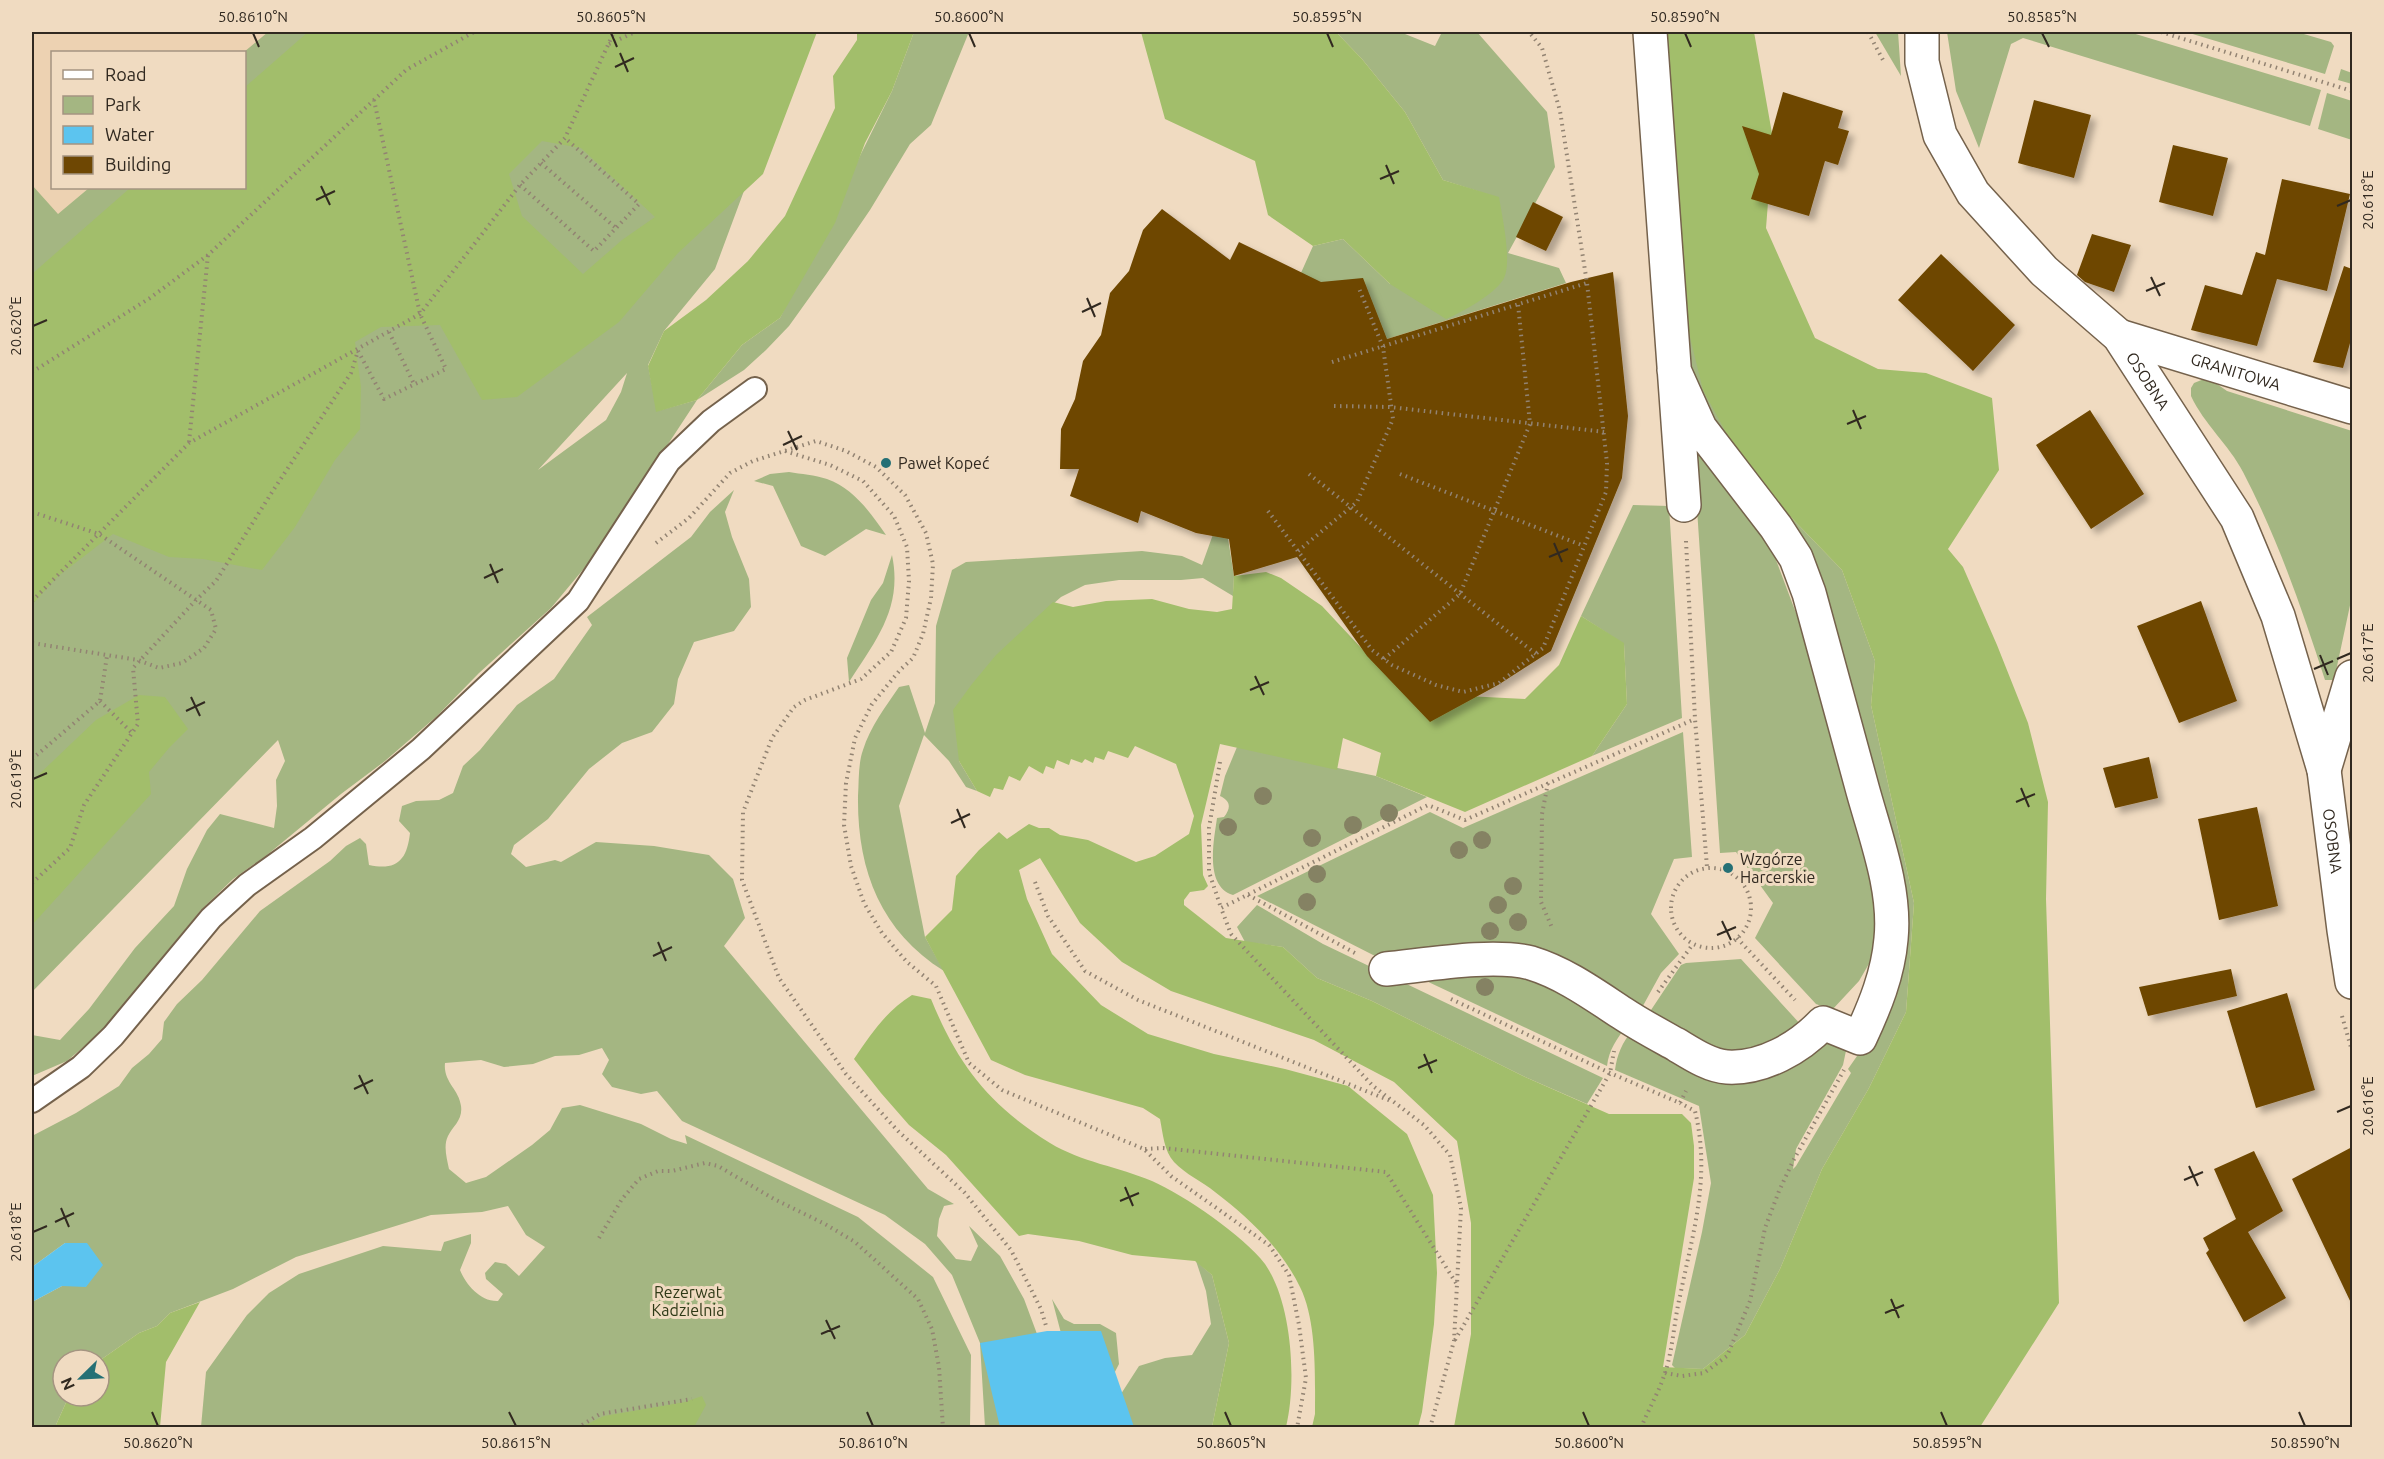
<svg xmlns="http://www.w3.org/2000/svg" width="2384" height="1459" viewBox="0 0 2384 1459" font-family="Ubuntu,sans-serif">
<defs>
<filter id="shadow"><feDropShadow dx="5.5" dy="5.5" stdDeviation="3" flood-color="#0004"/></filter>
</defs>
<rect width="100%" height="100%" fill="#f0dbc1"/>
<!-- built -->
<path fill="#edd2b2" d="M32,32H308L244,52H52V188H130L32,274Z"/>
<!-- green -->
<path fill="#a4b682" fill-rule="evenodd" d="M268,32H803L715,269L664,331L648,365L657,411L697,400L742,345L780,318L892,91L914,32H969L931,125L910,144L870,210L827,273L789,326L766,350L744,370L697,400L596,554L551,608L479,673L437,716L385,761L341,794L267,855L233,879L201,910L101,1032L67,1061L32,1076V1035L60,1040L89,1009L135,948L174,906L187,869L207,830L220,814L274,828L277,806L276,780L285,761L278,740L32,992V274L34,271L32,268V185L58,214L89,188H244V52ZM627,373L621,392L606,420L538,470Z
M1336,32H1400L1435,46L1442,32H1477L1547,112L1555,167L1508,253L1559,268L1566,283L1387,339L1296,284L1313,246L1343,239L1390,284L1499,198L1443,180L1405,112L1362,59Z
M1875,32H1898L1901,76Z
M1947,32H2129L2321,90L2310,126L2023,38L2011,44L1979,148L1956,91Z
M2186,32H2297L2331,42L2334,46L2325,74Z
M2341,69L2352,73V84L2338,80Z
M2327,93L2352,101V140L2318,129Z
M1674,275L1735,449L1784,510L1842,570L1875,661L1871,705L1914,903L1906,1012L1869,1088L1822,1169L1780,1269L1745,1335L1703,1369L1675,1368L1672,1365L1702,1232L1711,1183L1699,1106L1615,1070C1617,1055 1622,1042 1633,1030L1692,1065L1823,1035L1847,1046L1843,1065L1796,1149L1793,1169L1796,1166L1851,1073L1848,1069L1871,1036L1888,1001L1852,720L1737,463L1692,385Z
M2204,379L2217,384L2227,391L2352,431V596L2336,671L2333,680H2325C2302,609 2278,539 2243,472C2229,445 2204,424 2191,396V388L2194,383Z
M1692,434L1773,552L1802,629L1833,726L1875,897L1877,927L1870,962L1859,981L1832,1010L1816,1004L1755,938L1773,903L1736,852L1720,853Z
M789,472C801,474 815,475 827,479C854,489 870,512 886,535L866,529L825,556L801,546L773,486L754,481L770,474Z
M734,490L725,512L732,537L749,579L751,607L734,631L694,642L678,679L674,704L652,732L622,743L589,769L548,819L514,845L511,854L526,867L555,860L561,862L596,842L654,846L709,855L733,879L745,918L724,946L928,1189L954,1204L944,1206L939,1219L937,1236L956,1259L971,1261L978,1246L969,1226L1000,1256L1024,1299L1040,1342L1001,1427H985L980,1343L952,1275L925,1244L885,1215L682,1121L657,1091L641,1094L612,1087L602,1074L609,1060L602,1048L579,1055L555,1056L533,1064L504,1067L481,1060L445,1063C443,1082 459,1089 461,1106C463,1120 453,1126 448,1136C443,1146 447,1159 449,1169L466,1183L486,1177L532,1145L550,1130L562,1108L580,1105L641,1124L671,1139L687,1144L685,1135L858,1217L933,1277L971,1355L970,1427H201L206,1372L247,1315L269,1293L299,1274L383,1246L441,1251L444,1242L471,1234V1243L460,1270C466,1285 481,1302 498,1301L503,1294L486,1279L485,1273L495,1262L506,1264L519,1276L545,1247L526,1235L508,1206L482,1212L431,1215L296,1257L233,1289L170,1313L157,1326L139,1333L99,1361L63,1360V1396H69L55,1427H32V1302L62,1286H86L87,1243H65L32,1267V1136L76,1113L119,1086L132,1068L149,1054L162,1039L164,1022L177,1004L202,980L260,911L330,861L346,846L360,838L366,844L369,865C397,871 407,860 410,833L399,821L402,806L416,801L439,800L453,793L463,766L480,750L517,705L554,679L592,625L587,617L691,537L710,512Z
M1633,505L1669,506L1682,718L1592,756L1627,704L1624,644L1581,616Z
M1216,526H1226L1234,576L1233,596L1203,578L1181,580H1119L1085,585L1061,597L1035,620L959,761L977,791L966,787L949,761L924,735L899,806L925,937L944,971C880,931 857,869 858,796C859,781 858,764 863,750C870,727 886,706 899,687L909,685L925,733L935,703L936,626L952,570L966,562L1142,551L1182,556L1202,565Z
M892,555C903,608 876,640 849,682L847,658L871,600L883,583Z
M1683,732L1692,857L1674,859L1651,914L1679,954L1661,973L1639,1013L1596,987L1377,957L1257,896L1430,812L1463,828Z
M1237,747L1376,776L1427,797L1233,895C1204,886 1214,840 1217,818L1224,817C1231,808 1231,801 1220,796L1225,776Z
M1257,905L1323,944L1603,1078L1587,1104L1523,1076L1372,1001L1317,978L1283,947L1245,942L1237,927Z
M1741,959L1802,1026L1810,1028L1733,1058L1650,1021L1651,1010L1681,965L1686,963Z
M1524,968L1627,1025C1617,1039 1609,1049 1607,1066L1405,971Z
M1196,1261L1212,1275L1229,1343L1212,1427L1099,1428L1139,1366L1165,1358L1192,1355L1211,1324L1206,1291Z
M1052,1299L1064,1319L1074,1324H1100L1116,1333L1119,1364L1103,1395L1072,1375Z"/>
<!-- forest -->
<path fill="#a2be6b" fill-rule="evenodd" d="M308,32H817L763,174L678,253L619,322L517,397L482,400L440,325L381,327L355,342L361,387L360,429L335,460L295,527L262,570L203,559L169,557L113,534L57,577L32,605V274L130,188H244L245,87ZM542,141L581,148L655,217L622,240L583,274L522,216L509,174Z
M857,32H914L892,91L865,143L835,223L780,318L742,345L697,400L656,412L648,366L664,331L706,300L748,261L785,216L835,108L833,76L857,40Z
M1141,32H1336L1362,59L1405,112L1443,180L1499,197C1502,216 1513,264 1503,280C1493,295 1463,312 1446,319L1390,284L1343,239L1313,246L1268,215L1255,161L1165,119Z
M1656,32H1754L1773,139L1766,228L1815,338L1878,369L1926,373L1992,398L1999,470L1948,549L1963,567L1997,645L2028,723L2048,802L2046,899L2059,1303L1980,1427H1454L1471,1334V1223L1457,1141L1394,1082L1314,1040L1171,991L1122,962L1080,923L1040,858L1019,870L1027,899L1052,954L1101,1005L1148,1034L1214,1054L1285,1069L1348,1086L1407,1134L1433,1195L1437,1273L1434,1324L1422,1412L1418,1427H1312L1315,1414C1315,1376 1317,1321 1300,1287C1281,1248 1249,1218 1215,1192C1203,1182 1185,1174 1174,1162C1164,1151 1163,1134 1160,1119L1143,1108L1025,1075L991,1060L925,937L952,910L956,876L979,850L999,832L1007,839L1029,824L1039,828H1049L1060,835L1088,840L1136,862L1155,856L1189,834L1194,816L1176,764L1135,746L1128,758L1108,751L1104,760L1095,757L1093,763L1085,759L1082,763L1071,759L1069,765L1057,760L1054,769L1046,766L1043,774L1029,766L1020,781L1009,776L1003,790L994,788L990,797L977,791L959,761L953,710L972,684L996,655L1053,602L1073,607L1106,601L1152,599L1189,609L1217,612L1232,609L1234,576L1266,572L1281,578L1322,606L1364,651L1466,696L1525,699L1559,665L1581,616L1624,643L1627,704L1592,756L1465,812L1376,776L1381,753L1343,738L1337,770L1220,744L1201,825L1203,875L1208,886L1204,890L1190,892L1184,900V905L1226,938L1283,947L1317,978L1372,1001L1523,1076L1609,1114H1682L1691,1123L1694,1146V1178L1663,1367L1703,1369L1745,1335L1780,1269L1822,1169L1869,1088L1906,1012L1914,903L1871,705L1875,661L1842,570L1784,510L1735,449L1703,390L1686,321Z
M139,695L165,697L188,729L169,748L149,772L151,794L32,925V781L96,720Z
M912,995L931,999C958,1065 989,1105 1050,1143C1081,1162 1119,1167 1152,1181C1184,1195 1244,1236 1265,1264C1292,1303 1297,1382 1286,1427H1212L1229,1343L1212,1275L1195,1261L1132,1255L1079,1241L1028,1234L1019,1236L946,1155L909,1125L881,1093L854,1059C871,1034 886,1011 912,995Z
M200,1302L166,1362L160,1427H55L69,1396H99V1361L139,1333L157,1326L170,1313Z
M702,1396L706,1405L694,1427H581L604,1416L685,1402Z"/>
<!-- water -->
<path fill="#5cc4ef" d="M65,1243H87L103,1265L86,1287L62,1286L32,1302V1267Z
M1047,1331H1101L1134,1427H1000L980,1343Z"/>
<!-- building -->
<path fill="#6e4703" filter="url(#shadow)" d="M1783,92L1843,111L1838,128L1849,131L1838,165L1825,161L1809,216L1751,199L1759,174L1742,126L1771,135Z
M2034,100L2091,115L2074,178L2018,163Z
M2173,145L2228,158L2213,216L2159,202Z
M2282,179L2350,194L2327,291L2277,279L2257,346L2191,330L2205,285L2242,295L2256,252L2265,255Z
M1533,202L1563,217L1546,251L1516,237Z
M1162,209L1230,260L1239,242L1321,282L1363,278L1387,339L1571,282L1613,272L1628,416L1622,478L1551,651L1498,685L1430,722L1367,656L1297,557L1234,576L1229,539L1196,533L1141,511L1138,523L1070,496L1079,469H1060L1061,429L1075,399L1083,361L1101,335L1110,293L1129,271L1143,230Z
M2092,234L2131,245L2114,292L2085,282L2077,275Z
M1941,254L2015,325L1973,371L1898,300Z
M2344,266L2352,269V336L2343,368L2313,362Z
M2090,410L2144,494L2091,529L2036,445Z
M2201,601L2237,701L2179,723L2137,626Z
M2149,757L2158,798L2115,808L2103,768Z
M2257,807L2278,906L2219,920L2198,819Z
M2231,969L2237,996L2148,1016L2139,987Z
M2287,993L2315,1090L2256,1108L2227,1011Z
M2352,1147V1305L2292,1179Z
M2254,1151L2283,1211L2248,1232L2286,1298L2244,1322L2206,1253L2209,1250L2203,1238L2236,1219L2214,1169Z"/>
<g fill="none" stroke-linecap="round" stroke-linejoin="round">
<defs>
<path id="service" d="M32,1101L81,1067L113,1036L211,918L247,885L313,838L421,749L578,601L669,461L711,421L755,389"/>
<path id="pedestrian" d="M1650,32L1684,505
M1386,969C1426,965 1493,953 1531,963C1564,973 1593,994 1622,1013C1640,1025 1659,1035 1677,1045C1692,1054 1710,1066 1727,1067C1763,1069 1799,1048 1823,1023L1860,1038C1875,1006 1888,974 1891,939C1896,890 1876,838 1863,791C1845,725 1827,659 1809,593L1796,558L1776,527L1700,428L1674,370"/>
<g id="minor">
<path id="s1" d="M1922,32V62L1940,135L1973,193L2044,271L2119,336L2237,518L2278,616L2324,770L2344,930L2352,982"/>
<path id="s2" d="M2119,336L2352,407"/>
<path d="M2324,770L2352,677"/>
</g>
</defs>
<!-- service casing -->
<use href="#service" stroke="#75624c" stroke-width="26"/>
<!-- pedestrian casing -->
<use href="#pedestrian" stroke="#75624c" stroke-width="36"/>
<!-- minor casing -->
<use href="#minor" stroke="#75624c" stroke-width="36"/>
<!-- path -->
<path stroke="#928372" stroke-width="4" stroke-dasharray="1.5 4.5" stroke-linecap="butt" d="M1868,32L1883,60
M2161,32L2352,91
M609,44L635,32
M541,163L616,228
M520,185L594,251L639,204L565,138
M389,332L414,384
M358,351L384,399L446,369L420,314L374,100
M1332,362L1587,283
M32,372L150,298L208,255L406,70L474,32
M1334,406L1390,407L1605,432
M189,442L208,255
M785,451L830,465L863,481L894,516L907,547L909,581L906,618L891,652L861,679L805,700L794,707L772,738L743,812L742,880L779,978L846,1074L898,1131L964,1192L1011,1250L1041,1309L1047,1329
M1309,474L1536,654
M1400,474L1584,546
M1268,511L1372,650L1392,665L1436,685L1463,692L1499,683L1543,648L1606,492L1607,463L1587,283L1560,111L1542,48L1529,32
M32,512L99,534L211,610L216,629L204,648L182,663L159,668L138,660L32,643
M1686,541L1695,719L1707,867
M656,543L689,518L730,473L753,461L816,441L846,451L876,467L905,495L926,533L933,564L931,598L923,634L913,658L900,670L872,704L855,738L846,783L844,825L851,866L864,903L882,933L907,962L936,986L969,1063L1002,1090L1144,1149L1171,1176L1269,1245L1289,1275L1299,1325L1306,1378L1297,1428
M1298,551L1357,502L1393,419L1383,347L1358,286
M32,601L189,443L420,314L520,185L565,138L614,32
M1384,659L1460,594L1530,424L1518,304
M100,701L132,733
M32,759L100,701L107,656
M1220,762L1209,828V872L1221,908
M1548,783L1542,814L1541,902L1553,930
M1671 908a40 40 0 1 1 80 0a40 40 0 1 1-80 0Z
M1035,882L1048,916L1085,971L1138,1000L1391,1101
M32,883L70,848L84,805L138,724L133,668L195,601L216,581L274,489L351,373L358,351
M1248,895L1355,953
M1737,938L1795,1000
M1658,992L1693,944
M1451,999L1610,1073L1680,1103L1686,1091
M2342,1016L2352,1051
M1145,1149L1163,1148L1386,1172L1456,1283
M599,1238L622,1199L639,1179L658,1171H672L705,1163L718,1166L774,1199L825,1224L855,1242L918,1299L932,1329L939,1367L943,1428
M1455,1340L1610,1073L1614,1051
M1665,1373L1682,1376L1704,1373L1727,1356L1750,1301L1765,1228L1779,1191L1793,1161L1844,1070
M577,1428L600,1414L692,1399
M1430,1428L1454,1341L1461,1208L1450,1155L1424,1125L1373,1086L1231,934L1221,908L1428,805L1465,820L1695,719
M1641,1428C1648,1410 1659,1392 1665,1373C1673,1349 1674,1321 1680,1296C1693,1232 1711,1177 1695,1111L1680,1103"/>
<!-- service -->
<use href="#service" stroke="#fff" stroke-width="22"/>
<!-- pedestrian -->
<use href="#pedestrian" stroke="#fff" stroke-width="33"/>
<!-- minor -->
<use href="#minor" stroke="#fff" stroke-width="33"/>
</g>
<!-- trees -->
<g fill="#858263">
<circle cx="1263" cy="796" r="9"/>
<circle cx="1389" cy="813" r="9"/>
<circle cx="1353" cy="825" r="9"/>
<circle cx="1228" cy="827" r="9"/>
<circle cx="1312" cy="838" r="9"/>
<circle cx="1482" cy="840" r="9"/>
<circle cx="1459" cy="850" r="9"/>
<circle cx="1317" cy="874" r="9"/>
<circle cx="1513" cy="886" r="9"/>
<circle cx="1307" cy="902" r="9"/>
<circle cx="1498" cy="905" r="9"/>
<circle cx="1518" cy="922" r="9"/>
<circle cx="1490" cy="931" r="9"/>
<circle cx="1485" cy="987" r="9"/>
</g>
<!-- ticks -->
<path fill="none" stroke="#312920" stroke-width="2" d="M253,33L259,47M611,33L617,47M969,33L975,47M1327,33L1333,47M1685,33L1691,47M2042,33L2049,47M620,53L628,72M615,67L634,58M1386,165L1394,184M1380,179L1399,171M321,186L330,205M316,200L335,191M2337,206L2351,200M2151,277L2160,296M2146,291L2165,283M1087,298L1095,317M1082,312L1101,303M33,326L47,320M1853,410L1861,429M1847,424L1866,416M788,431L797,450M783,445L802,436M1554,543L1562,562M1549,557L1568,549M490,564L498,583M484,578L503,569M2320,655L2328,675M2337,659L2351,653M2314,669L2333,661M1255,676L1264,695M1250,690L1269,682M191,697L200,716M186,711L205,702M33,779L47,773M2021,788L2029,807M2016,802L2035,794M957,809L965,828M951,823L970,814M1722,921L1731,940M1717,935L1736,927M658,942L666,961M653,956L672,947M1424,1054L1432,1073M1418,1068L1437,1060M359,1075L368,1094M354,1089L373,1080M2337,1112L2351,1106M2189,1166L2198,1186M2184,1180L2203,1172M1125,1187L1133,1206M1120,1201L1139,1193M61,1208L69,1227M55,1222L74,1213M33,1232L47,1226M1891,1299L1899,1318M1885,1313L1904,1305M826,1320L835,1339M821,1334L840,1326M152,1412L158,1426M509,1412L516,1426M867,1412L873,1426M1225,1412L1231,1426M1583,1412L1589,1426M1941,1412L1947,1426M2299,1412L2305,1426"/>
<!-- markers -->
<g fill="#257075" stroke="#f0dbc1" stroke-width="2">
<circle cx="886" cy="463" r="6"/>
<circle cx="1728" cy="868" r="6"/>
</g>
<g text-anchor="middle" stroke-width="6" stroke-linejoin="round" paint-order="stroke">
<!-- street labels -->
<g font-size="16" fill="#312920" stroke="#f0dbc1">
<text dy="6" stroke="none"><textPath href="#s2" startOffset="122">GRANITOWA</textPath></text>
<text dy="6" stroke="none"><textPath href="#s1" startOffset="430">OSOBNA</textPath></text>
<text dy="6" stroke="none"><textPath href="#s1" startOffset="932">OSOBNA</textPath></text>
</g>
<!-- poi labels -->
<g font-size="16" fill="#312920" stroke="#f0dbc1" text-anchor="start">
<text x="898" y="469">Paweł Kopeć</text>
<text x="1740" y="865">Wzgórze<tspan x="1740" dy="18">Harcerskie</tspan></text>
</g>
<!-- park labels -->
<g font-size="16" fill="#2e3916" stroke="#f0dbc1">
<text x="688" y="1298">Rezerwat<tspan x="688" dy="18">Kadzielnia</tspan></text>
</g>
</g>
<!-- border -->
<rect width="2384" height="1459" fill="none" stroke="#f0dbc1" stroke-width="66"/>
<!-- legend -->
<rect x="51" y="51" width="195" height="138" fill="#f0dbc1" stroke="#a49481" stroke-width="1.5"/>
<rect x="63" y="70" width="30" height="9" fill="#ffffff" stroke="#a49481" stroke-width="1.5"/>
<text x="105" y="81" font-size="18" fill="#312920">Road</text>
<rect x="63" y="96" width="30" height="18" fill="#a4b682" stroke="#a49481" stroke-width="1.5"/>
<text x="105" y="111" font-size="18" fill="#312920">Park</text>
<rect x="63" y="126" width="30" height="18" fill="#5cc4ef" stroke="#a49481" stroke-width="1.5"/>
<text x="105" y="141" font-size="18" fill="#312920">Water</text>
<rect x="63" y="156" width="30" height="18" fill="#6e4703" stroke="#a49481" stroke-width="1.5"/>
<text x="105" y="171" font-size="18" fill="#312920">Building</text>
<!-- north arrow -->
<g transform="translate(81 1378) rotate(246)"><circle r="28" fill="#f0dbc1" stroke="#a49481" stroke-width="1.5"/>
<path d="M0-4.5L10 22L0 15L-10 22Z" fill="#257075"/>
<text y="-9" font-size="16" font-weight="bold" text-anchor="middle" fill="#312920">N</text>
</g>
<rect x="33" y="33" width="2318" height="1393" fill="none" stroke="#312920" stroke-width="2"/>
<g font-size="15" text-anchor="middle" fill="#312920">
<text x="253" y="22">50.8610°N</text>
<text x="611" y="22">50.8605°N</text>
<text x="969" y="22">50.8600°N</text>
<text x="1327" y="22">50.8595°N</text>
<text x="1685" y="22">50.8590°N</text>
<text x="2042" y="22">50.8585°N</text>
<text transform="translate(2368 200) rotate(-90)" y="5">20.618°E</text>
<text transform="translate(16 326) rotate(-90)" y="5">20.620°E</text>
<text transform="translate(2368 653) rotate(-90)" y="5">20.617°E</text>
<text transform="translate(16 779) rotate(-90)" y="5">20.619°E</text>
<text transform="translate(2368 1106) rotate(-90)" y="5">20.616°E</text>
<text transform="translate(16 1232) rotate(-90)" y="5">20.618°E</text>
<text x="158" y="1448">50.8620°N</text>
<text x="516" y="1448">50.8615°N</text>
<text x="873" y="1448">50.8610°N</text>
<text x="1231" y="1448">50.8605°N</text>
<text x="1589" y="1448">50.8600°N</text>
<text x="1947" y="1448">50.8595°N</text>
<text x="2305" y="1448">50.8590°N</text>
</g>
</svg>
